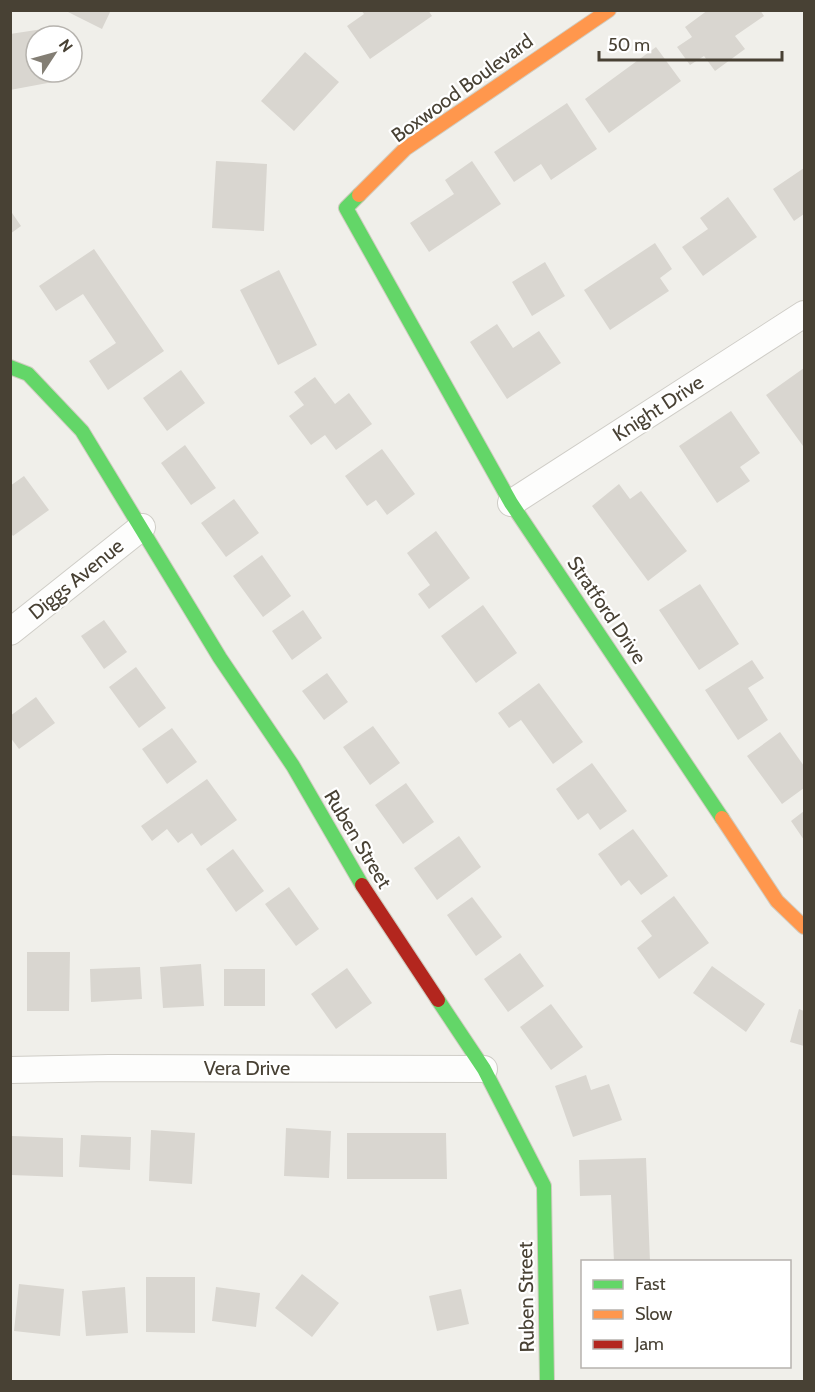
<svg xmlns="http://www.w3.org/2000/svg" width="815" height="1392" viewBox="0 0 815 1392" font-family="Cabin,sans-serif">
<rect width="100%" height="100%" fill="#f0efea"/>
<!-- building -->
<path fill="#d9d6d0" d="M64,10H111L102,29Z
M361,10H428L432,16L370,59L347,26L364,14Z
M708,10H760L764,16L735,36L745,49L715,71L704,56L690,65L677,47L692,37L685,27Z
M43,29L45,36H36V72H52L53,82L10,90V34Z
M656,47L681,81L609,133L585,99Z
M305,52L339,82L294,131L261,101Z
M567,103L597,149L551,180L541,164L514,182L494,152Z
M216,161L267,164L264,231L212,228Z
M472,161L501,204L429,252L410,223L454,194L445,180Z
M804,168V214L794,221L773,189Z
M728,197L757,237L703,276L682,247L708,229L700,218Z
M10,210L21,226L10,234Z
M655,243L672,269L660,278L669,291L610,330L584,290Z
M94,249L164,351L108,390L89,361L116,343L83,294L56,311L39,286Z
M545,262L565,296L532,316L512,282Z
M279,270L317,345L278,365L240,290Z
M497,324L513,348L539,331L561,363L507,399L470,342Z
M804,368V445L803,446L766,395Z
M181,370L205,403L167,431L143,398Z
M315,377L335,404L349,393L372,424L336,450L325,435L311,445L289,416L304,405L294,392Z
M731,411L760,453L740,467L750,481L717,503L679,446Z
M185,445L216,488L191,505L161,463Z
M382,449L415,494L387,515L376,500L367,506L345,476Z
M24,476L49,510L13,536L10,532V486Z
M619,484L630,499L641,491L687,551L648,581L592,506Z
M234,499L259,533L226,557L201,523Z
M436,531L470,578L429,609L418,594L430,585L407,553Z
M262,555L291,596L263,617L233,576Z
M700,584L739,644L699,670L659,610Z
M483,605L517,653L476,683L441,636Z
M303,610L322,638L292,660L272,631Z
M104,620L127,652L104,669L81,636Z
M752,660L764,678L748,688L768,720L738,740L705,690Z
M136,667L166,708L139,728L109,687Z
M327,673L348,702L324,720L302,691Z
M539,683L583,742L553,764L521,720L509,728L498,713Z
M36,697L55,723L19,749L10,737V716Z
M373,726L400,763L370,785L343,747Z
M172,728L197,762L167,784L142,749Z
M780,732L804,766V788L782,804L747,756Z
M592,763L627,811L600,830L588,813L578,820L556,789Z
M207,779L237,820L201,846L192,833L178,843L167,829L152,841L141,826Z
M406,783L434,822L403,844L375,805Z
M804,811V840L791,821Z
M633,829L668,876L641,895L629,880L621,886L598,854Z
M459,836L481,867L437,900L414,868Z
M233,849L264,891L236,912L206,869Z
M289,887L319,929L296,946L265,904Z
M674,896L709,943L659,979L637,948L652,936L641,921Z
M472,897L502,937L476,956L447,915Z
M27,952H70L69,1011H27Z
M520,953L544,986L508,1012L484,979Z
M201,964L204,1006L163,1008L160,967Z
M712,966L765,1004L746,1032L693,993Z
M140,967L142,999L91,1002L90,969Z
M347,968L372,1003L336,1029L311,994Z
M224,969H265V1006H224Z
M551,1004L583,1047L551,1070L520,1027Z
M799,1009L804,1011V1046L790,1042Z
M586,1075L591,1090L609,1084L622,1120L573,1137L555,1086Z
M286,1128L331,1131L329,1178L284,1176Z
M151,1130L195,1133L192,1184L149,1181Z
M347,1133H446L447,1179H347Z
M81,1135L131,1137L130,1170L79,1167Z
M12,1136L63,1138V1177L11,1175Z
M646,1158L650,1262H614L611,1195L580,1196L579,1160Z
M302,1274L339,1303L312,1337L275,1308Z
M146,1277H195V1333L146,1332Z
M19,1284L64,1289L60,1336L14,1331Z
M125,1287L128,1333L86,1336L82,1291Z
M216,1287L260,1293L256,1327L212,1321Z
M461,1289L469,1324L437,1331L429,1296Z"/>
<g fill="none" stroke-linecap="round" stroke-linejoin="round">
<defs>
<path id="street" d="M511,503L804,314
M10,632L142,527
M10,1070L109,1068L484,1069"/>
<path id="fast" d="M359,195L346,208L511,503L722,818
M10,367L28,374L82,431L220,658L293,766L362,885
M438,1000L484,1069L544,1186L547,1382"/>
<path id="slow" d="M359,195L405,149L609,10
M722,818L777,901L804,927"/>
<path id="jam" d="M362,885L438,1000"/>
</defs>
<!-- street casing -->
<use href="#street" stroke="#cfcdc7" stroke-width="28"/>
<!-- fast casing -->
<use href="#fast" stroke="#d0ccc0" stroke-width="16"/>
<!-- slow casing -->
<use href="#slow" stroke="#d0ccc0" stroke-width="16"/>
<!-- jam casing -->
<use href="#jam" stroke="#d0ccc0" stroke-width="16"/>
<!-- street -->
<use href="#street" stroke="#fdfdfc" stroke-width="26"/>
<!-- fast -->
<use href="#fast" stroke="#63d668" stroke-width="14"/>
<!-- slow -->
<use href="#slow" stroke="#ff974d" stroke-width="14"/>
<!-- jam -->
<use href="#jam" stroke="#b3261e" stroke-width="14"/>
</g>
<g text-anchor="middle" stroke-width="4.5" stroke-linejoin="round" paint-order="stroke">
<!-- street labels -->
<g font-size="20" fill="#484134" stroke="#fff">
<text transform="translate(462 88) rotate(-36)" y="7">Boxwood Boulevard</text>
<text transform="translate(658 408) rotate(-33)" y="7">Knight Drive</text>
<text transform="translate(76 579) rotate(-39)" y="7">Diggs Avenue</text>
<text transform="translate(607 610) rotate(56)" y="7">Stratford Drive</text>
<text transform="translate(358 839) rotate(59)" y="7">Ruben Street</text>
<text x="247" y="1075">Vera Drive</text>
<text transform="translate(526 1297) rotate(-91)" y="7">Ruben Street</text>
</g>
</g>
<!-- border -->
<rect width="815" height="1392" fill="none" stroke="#484134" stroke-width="24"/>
<!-- legend -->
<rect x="581" y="1260" width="210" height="108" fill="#ffffff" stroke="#b6b3ae" stroke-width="1.5"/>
<rect x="593" y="1280" width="30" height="9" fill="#63d668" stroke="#b6b3ae" stroke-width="1.5"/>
<text x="635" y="1290" font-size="18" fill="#484134">Fast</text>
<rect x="593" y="1310" width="30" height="9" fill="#ff974d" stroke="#b6b3ae" stroke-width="1.5"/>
<text x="635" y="1320" font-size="18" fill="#484134">Slow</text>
<rect x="593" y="1340" width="30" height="9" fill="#b3261e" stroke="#b6b3ae" stroke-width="1.5"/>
<text x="635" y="1350" font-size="18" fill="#484134">Jam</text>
<!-- north arrow -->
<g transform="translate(54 54) rotate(54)"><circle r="28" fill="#ffffff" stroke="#b6b3ae" stroke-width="1.5"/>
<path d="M0-4.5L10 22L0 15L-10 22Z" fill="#837e74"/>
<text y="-9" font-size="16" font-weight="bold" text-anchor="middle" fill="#484134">N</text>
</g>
<!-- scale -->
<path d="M599 51v9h183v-9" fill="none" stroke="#484134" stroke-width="3"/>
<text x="608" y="51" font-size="18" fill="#484134" stroke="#ffffff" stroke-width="4.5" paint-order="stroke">50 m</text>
</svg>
